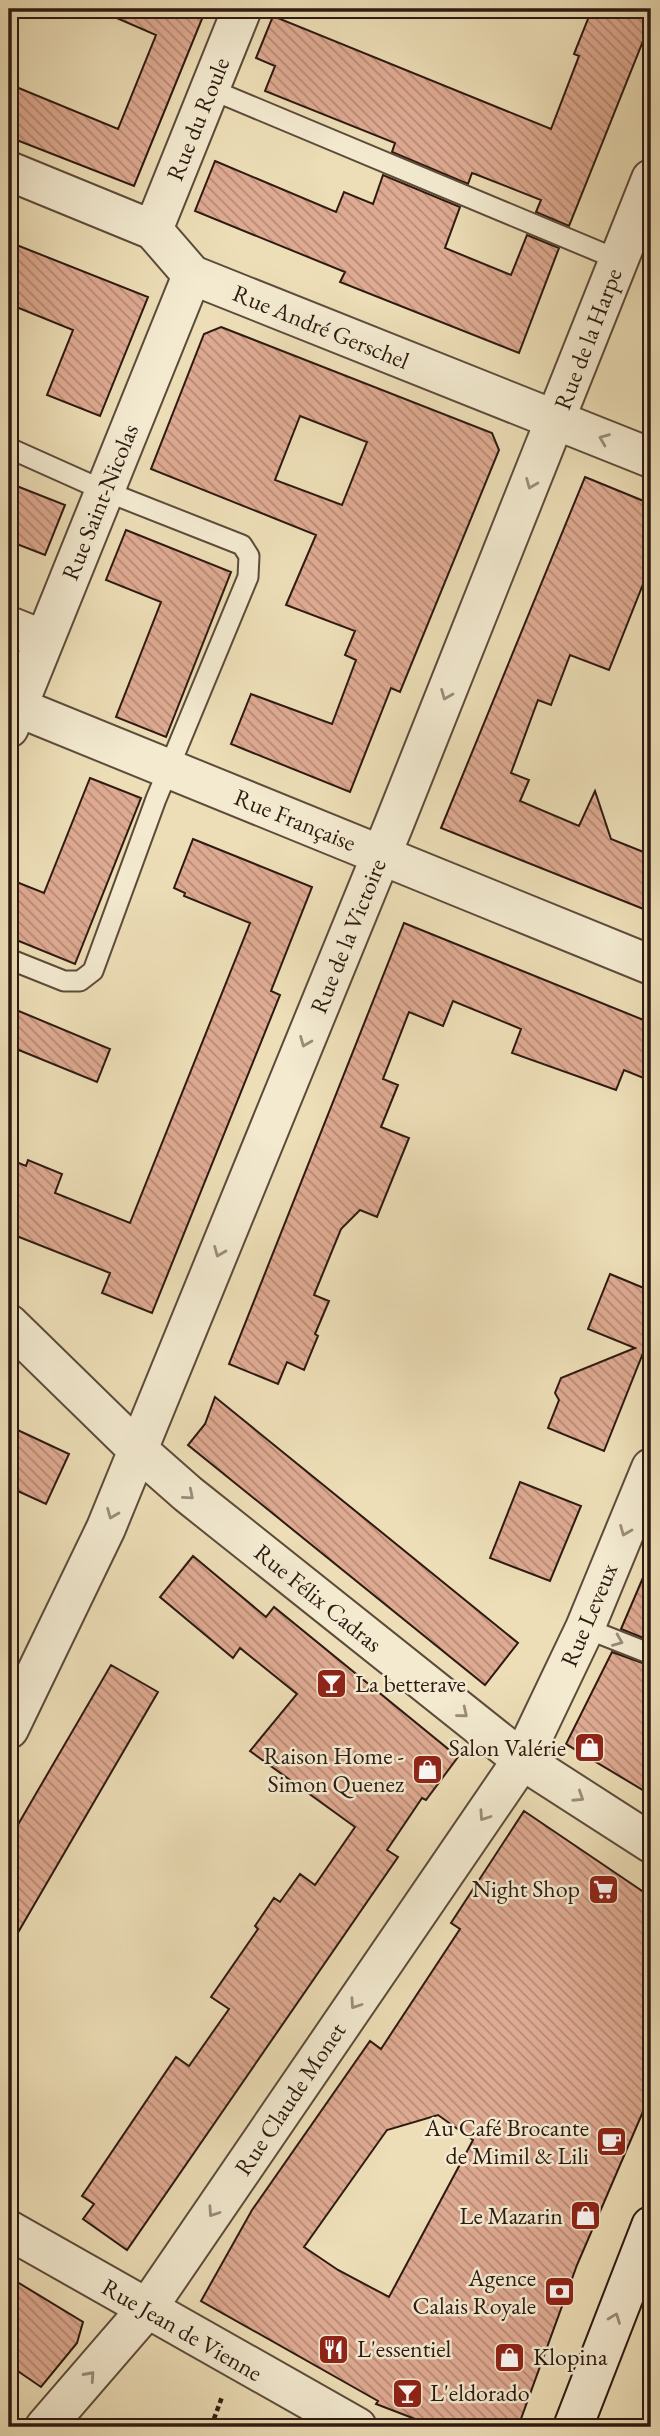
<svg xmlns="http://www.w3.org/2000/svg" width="660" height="2436" viewBox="0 0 660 2436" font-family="'EB Garamond',serif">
<defs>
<pattern id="building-back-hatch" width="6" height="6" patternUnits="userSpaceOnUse" patternTransform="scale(1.75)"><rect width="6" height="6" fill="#dfaa92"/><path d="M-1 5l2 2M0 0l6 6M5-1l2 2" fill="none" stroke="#b58a76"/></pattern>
</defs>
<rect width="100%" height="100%" fill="#eddeb7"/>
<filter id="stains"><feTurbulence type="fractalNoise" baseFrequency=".00286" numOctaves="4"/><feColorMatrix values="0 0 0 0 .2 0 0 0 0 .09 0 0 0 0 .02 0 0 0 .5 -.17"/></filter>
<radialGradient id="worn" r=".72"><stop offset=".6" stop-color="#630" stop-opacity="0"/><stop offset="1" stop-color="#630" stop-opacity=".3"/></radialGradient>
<!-- building -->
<path fill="url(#building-back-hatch)" stroke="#2d1a11" stroke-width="2" fill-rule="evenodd" d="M96,9H206L134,186L9,137V84L118,129L156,35Z
M592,9H651V21L569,226L536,212L541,200L475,174L472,173L468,184L392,152L395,143L265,91L275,66L256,58L273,16L551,129L579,56L574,54Z
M215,161L336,212L344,192L373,204L383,175L460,207L445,248L511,275L527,235L559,248L519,353L340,282L345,272L195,211Z
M9,242L148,297L100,416L47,395L73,330L9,304Z
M221,327L492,433L499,450L400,692L391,688L350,792L231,744L251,694L332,724L356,660L345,655L355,631L286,605L316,535L151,469L204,334ZM300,416L367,442L342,505L275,480Z
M585,477L651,504V564L609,670L570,655L551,705L538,700L511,773L529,780L520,801L579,826L595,791L611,839L651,855V912L441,828Z
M9,483L65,505L45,555L9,541Z
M126,530L231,572L166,737L116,717L161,602L106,580Z
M90,778L141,798L75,964L9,937V879L44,893Z
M193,839L312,887L271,991L280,995L152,1313L102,1293L110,1273L9,1233V1159L26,1166L28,1160L62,1174L55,1193L130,1223L250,923L184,896L185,893L174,888Z
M404,923L651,1023V1081L624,1070L616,1090L512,1053L521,1029L453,1001L443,1026L409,1012L383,1079L398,1085L381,1127L409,1138L377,1217L360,1210L341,1229L314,1295L329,1301L315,1334L318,1336L304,1370L287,1362L278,1384L229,1364Z
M9,1007L110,1049L97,1082L9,1046Z
M610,1274L651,1291V1333L604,1451L548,1428L559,1400L555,1393L561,1378L635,1348L588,1329Z
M215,1397L518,1643L485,1685L188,1445L205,1424Z
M9,1426L69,1454L46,1504L9,1487Z
M520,1482L581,1506L550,1581L490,1558Z
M193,1556L266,1617L274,1607L458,1757L426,1800L422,1798L387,1850L398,1857L127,2250L83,2219L94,2204L82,2196L176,2057L189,2066L229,2009L211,1997L258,1929L255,1926L274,1898L280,1902L300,1874L315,1885L355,1827L250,1751L297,1694L240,1648L233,1658L160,1597Z
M651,1559V1641L621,1629Z
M612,1652L651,1666V1795L566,1744Z
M111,1665L158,1692L9,1948V1840Z
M524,1811L651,1897V2093L577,2265L518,2427H436L376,2404L378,2401L201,2301L252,2210L370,2041L381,2049L460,1929L451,1923ZM438,2115L473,2140L389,2297L338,2270L304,2247L387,2130Z
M9,2277L83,2322L77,2343L41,2387L9,2365Z"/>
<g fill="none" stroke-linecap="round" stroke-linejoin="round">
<defs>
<path id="lane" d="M210,89L619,260
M9,448L105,491L242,545L249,556L248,577L156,799L93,971L80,981H64L9,959
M585,1628L651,1654"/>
<path id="street" d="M9,171L153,230L192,275L651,458
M153,230L242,9
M9,626L44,640
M17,707L651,965
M9,728L192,275
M9,1324L138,1450L188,1494L522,1760L651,1843
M9,1729L106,1528L394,824L651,179
M9,2230L357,2427
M45,2427L146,2310L522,1760L585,1628L651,1468"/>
<path id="secondary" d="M573,2427L651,2226"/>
</defs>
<!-- lane casing -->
<use href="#lane" stroke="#5d4b3a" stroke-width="23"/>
<!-- street casing -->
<use href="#street" stroke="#5d4b3a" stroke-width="42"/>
<!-- secondary casing -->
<use href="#secondary" stroke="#2d1a11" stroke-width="42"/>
<!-- path -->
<path stroke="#2d1a11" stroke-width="4.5" stroke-dasharray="5 3.5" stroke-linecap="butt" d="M211,2427L222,2397"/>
<!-- lane -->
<use href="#lane" stroke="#f3ead0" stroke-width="19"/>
<!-- street -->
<use href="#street" stroke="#f3ead0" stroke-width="38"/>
<!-- secondary -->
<use href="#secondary" stroke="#f3ead0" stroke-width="38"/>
</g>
<!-- one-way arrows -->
<defs><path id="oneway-chevron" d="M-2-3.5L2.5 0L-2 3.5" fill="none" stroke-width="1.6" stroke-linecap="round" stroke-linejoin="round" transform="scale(1.75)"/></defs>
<g stroke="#9a8c7a">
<use href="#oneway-chevron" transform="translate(604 439) rotate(-158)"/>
<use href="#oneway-chevron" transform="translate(531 484) rotate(112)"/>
<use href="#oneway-chevron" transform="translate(446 695) rotate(112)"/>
<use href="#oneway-chevron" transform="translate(305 1042) rotate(112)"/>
<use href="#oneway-chevron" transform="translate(219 1252) rotate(112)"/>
<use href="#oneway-chevron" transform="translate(189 1495) rotate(40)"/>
<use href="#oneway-chevron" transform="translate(112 1514) rotate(112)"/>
<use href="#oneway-chevron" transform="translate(625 1531) rotate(112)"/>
<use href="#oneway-chevron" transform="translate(618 1641) rotate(22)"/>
<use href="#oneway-chevron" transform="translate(463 1713) rotate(39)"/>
<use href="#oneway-chevron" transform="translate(579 1797) rotate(33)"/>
<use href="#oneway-chevron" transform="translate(484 1816) rotate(124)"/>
<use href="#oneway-chevron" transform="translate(355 2004) rotate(124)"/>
<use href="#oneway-chevron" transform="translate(213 2212) rotate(124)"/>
<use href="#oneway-chevron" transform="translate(615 2318) rotate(-69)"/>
<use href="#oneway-chevron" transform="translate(90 2376) rotate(-48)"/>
</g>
<!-- icons -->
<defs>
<symbol id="bar-square" viewBox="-11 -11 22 22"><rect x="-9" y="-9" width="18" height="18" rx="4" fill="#8f2418" stroke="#f3ead0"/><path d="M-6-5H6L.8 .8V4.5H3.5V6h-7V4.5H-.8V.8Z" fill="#fff"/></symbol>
<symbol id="shop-square" viewBox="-11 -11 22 22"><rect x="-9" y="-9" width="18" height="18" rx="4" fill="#8f2418" stroke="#f3ead0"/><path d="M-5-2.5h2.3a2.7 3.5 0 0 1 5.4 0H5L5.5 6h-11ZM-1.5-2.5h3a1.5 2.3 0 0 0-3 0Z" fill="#fff"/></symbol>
<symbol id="supermarket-square" viewBox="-11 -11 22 22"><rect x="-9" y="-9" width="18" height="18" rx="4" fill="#8f2418" stroke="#f3ead0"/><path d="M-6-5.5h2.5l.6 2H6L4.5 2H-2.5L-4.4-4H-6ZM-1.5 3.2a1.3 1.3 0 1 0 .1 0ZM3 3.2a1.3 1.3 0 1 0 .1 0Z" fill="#fff"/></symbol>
<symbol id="cafe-square" viewBox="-11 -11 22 22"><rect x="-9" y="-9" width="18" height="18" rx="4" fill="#8f2418" stroke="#f3ead0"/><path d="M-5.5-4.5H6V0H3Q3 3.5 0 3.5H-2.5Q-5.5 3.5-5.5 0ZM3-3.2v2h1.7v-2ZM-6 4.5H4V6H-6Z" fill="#fff"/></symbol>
<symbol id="bank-square" viewBox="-11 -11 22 22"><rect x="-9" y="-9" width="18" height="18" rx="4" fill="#8f2418" stroke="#f3ead0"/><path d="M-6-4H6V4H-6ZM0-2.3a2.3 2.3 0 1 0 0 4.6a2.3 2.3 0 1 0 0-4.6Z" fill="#fff"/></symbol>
<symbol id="restaurant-square" viewBox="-11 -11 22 22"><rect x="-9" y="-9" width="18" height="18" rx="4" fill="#8f2418" stroke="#f3ead0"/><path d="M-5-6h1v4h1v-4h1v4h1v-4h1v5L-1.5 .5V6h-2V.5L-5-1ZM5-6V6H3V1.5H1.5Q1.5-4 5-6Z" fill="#fff"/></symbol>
</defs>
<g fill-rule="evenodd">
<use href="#bar-square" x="314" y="1666" width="35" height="35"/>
<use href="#shop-square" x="572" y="1730" width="35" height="35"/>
<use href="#shop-square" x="410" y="1752" width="35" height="35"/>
<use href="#supermarket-square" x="586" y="1872" width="35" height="35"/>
<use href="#cafe-square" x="594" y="2124" width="35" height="35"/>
<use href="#shop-square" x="568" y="2198" width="35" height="35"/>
<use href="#bank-square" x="542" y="2274" width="35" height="35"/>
<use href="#restaurant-square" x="316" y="2332" width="35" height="35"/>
<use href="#shop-square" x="492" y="2340" width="35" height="35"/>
<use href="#bar-square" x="390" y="2376" width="35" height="35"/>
</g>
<g text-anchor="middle" stroke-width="5" stroke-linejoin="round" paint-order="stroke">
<!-- street labels -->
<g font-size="24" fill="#2d1a11" stroke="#f3ead0">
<text transform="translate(198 119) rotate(-68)" y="8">Rue du Roule</text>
<text transform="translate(321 327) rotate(22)" y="8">Rue André Gerschel</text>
<text transform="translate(588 339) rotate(-69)" y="8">Rue de la Harpe</text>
<text transform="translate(100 502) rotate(-68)" y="8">Rue Saint-Nicolas</text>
<text transform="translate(295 820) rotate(22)" y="8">Rue Française</text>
<text transform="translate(348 936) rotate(-68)" y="8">Rue de la Victoire</text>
<text transform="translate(318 1598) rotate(39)" y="8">Rue Félix Cadras</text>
<text transform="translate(589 1615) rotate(-67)" y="8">Rue Leveux</text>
<text transform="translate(290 2099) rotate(-56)" y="8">Rue Claude Monet</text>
<text transform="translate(182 2330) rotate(30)" y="8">Rue Jean de Vienne</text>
</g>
<!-- poi labels -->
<g font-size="24" fill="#2d1a11" stroke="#f3ead0" text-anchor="end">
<text x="355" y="1692" text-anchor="start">La betterave</text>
<text x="566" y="1756">Salon Valérie</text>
<text x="404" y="1764">Raison Home -<tspan x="404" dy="28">Simon Quenez</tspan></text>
<text x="580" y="1897">Night Shop</text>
<text x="589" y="2136">Au Café Brocante<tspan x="589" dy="28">de Mimil &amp; Lili</tspan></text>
<text x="563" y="2224">Le Mazarin</text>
<text x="536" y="2286">Agence<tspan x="536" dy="28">Calais Royale</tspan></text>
<text x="357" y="2357" text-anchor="start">L'essentiel</text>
<text x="533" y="2365" text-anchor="start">Klopina</text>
<text x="430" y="2401" text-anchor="start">L'eldorado</text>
</g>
</g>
<!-- margin -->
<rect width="660" height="2436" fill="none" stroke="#eddeb7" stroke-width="35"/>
<rect x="10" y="10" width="639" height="2415" fill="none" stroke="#2d1a11" stroke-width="3.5"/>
<rect x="18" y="18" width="625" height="2401" fill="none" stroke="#2d1a11" stroke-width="2"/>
<rect width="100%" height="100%" filter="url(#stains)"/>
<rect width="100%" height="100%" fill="url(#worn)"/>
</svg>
